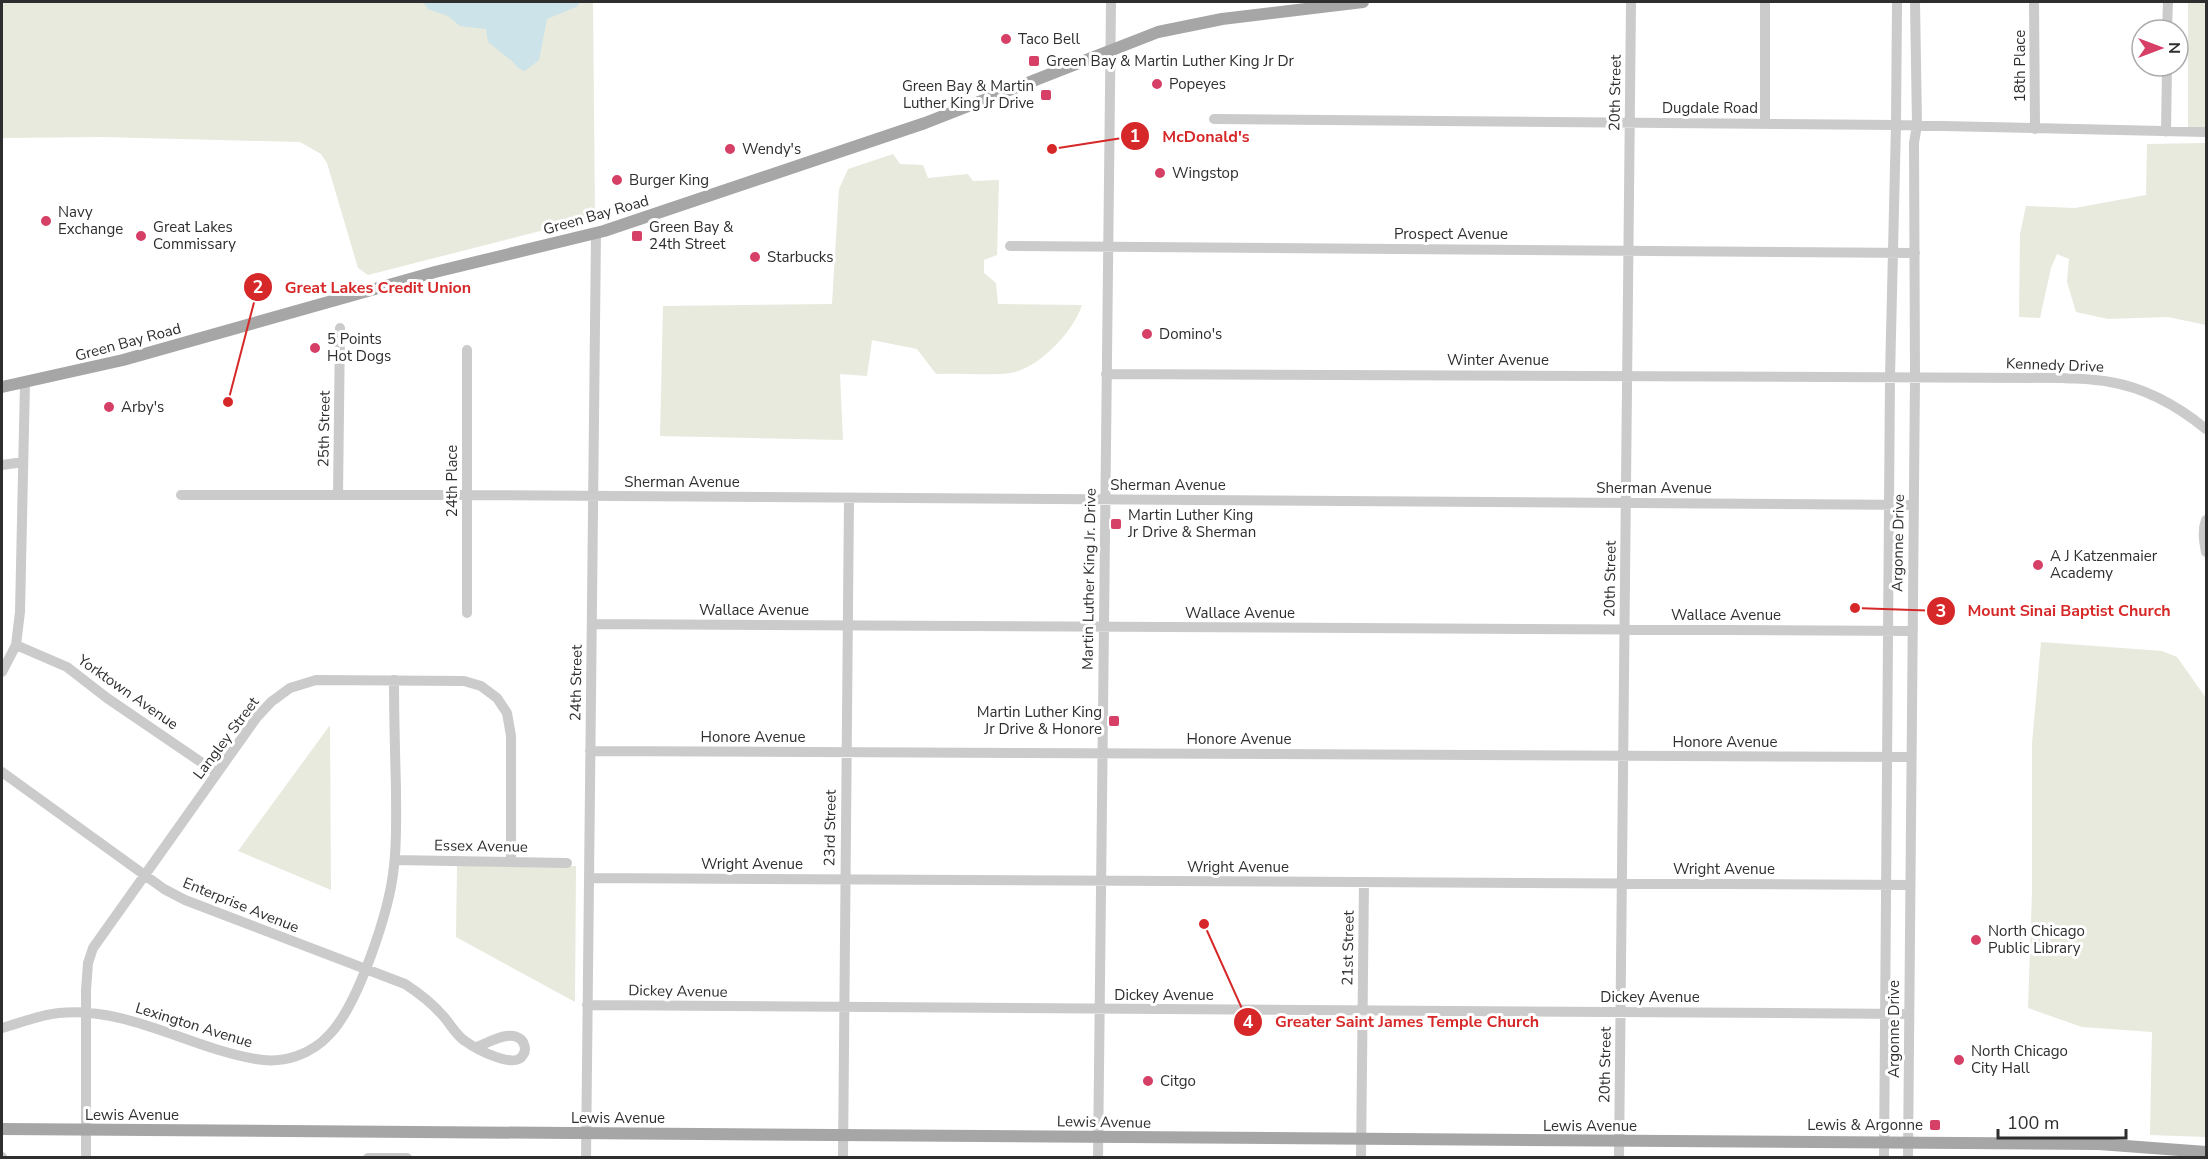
<svg xmlns="http://www.w3.org/2000/svg" width="2208" height="1159" viewBox="0 0 2208 1159" font-family="'Nunito Sans',sans-serif">
<rect width="100%" height="100%" fill="#fff"/>
<!-- green -->
<path fill="#e7eadd" d="M2,2H593L595,217L368,275L358,268L327,163L321,154L300,142L103,137L2,138Z
M2188,2H2206V128H2188Z
M2206,143V325L2168,317L2108,319L2076,312L2067,282L2069,259L2057,254L2051,268L2040,318L2019,317L2020,234L2026,206L2075,208L2146,195L2147,144Z
M893,154L900,164L923,165L928,178L968,174L973,181L999,180L997,255L984,260V273L996,283L998,304L1082,305C1074,331 1039,368 1011,373C988,376 959,373 936,374L917,349L872,340L867,376L840,374L843,440L660,436L663,306L832,304L839,189L848,169Z
M2041,642L2162,651L2177,657L2206,698V1137L2150,1135L2152,1032L2082,1027L2028,1008L2032,893V744Z
M330,725L331,890L238,851Z
M457,866H576L575,1002L456,937Z"/>
<!-- water -->
<path fill="#cbe3e9" d="M423,2H581L576,7L547,19L539,60L525,71L518,68L512,61L488,42L486,29L460,26L448,16L428,9Z"/>
<g fill="none" stroke-linecap="round" stroke-linejoin="round">
<!-- minor -->
<path stroke="#cbcbcb" stroke-width="10" d="M1765,2V124
M2034,2L2035,129
M2167,30L2168,2
M1214,119L1896,125L2206,132
M2166,132L2167,66
M1010,246L1915,253
M1106,374L2063,378C2079,379 2095,379 2110,382C2146,388 2179,407 2206,429
M2,465L23,462
M181,495H467L1914,505
M338,495L340,328
M2206,520C2202,531 2204,541 2206,552
M467,613V350
M592,624L1913,631
M16,645L67,667L107,698L217,773
M2,672L16,645L20,612L25,382
M590,751L1911,757
M2,772L164,889L185,900L405,984C419,993 433,1004 444,1017C451,1025 456,1035 465,1041C476,1049 515,1070 523,1055C526,1051 525,1046 523,1042C513,1027 489,1043 476,1047
M395,860L567,863
M589,878L1910,885
M587,1005L1909,1014
M2,1028C20,1023 39,1015 59,1013C127,1006 190,1048 256,1059C283,1064 311,1055 330,1034C359,1003 390,909 394,866C397,841 396,815 396,789C395,753 394,717 394,680
M2,1157V1158
M86,1158V990L88,963L93,948L257,717L271,702L290,688L316,680L464,681L481,686L497,698L507,713L511,736V861
M368,1158H407
M586,1158L596,233
M843,1158L849,498
M1098,1158L1111,2
M1361,1158L1364,882
M1619,1158L1631,2
M1884,1158L1890,377L1896,125L1897,2
M1908,1158L1915,377L1914,143L1917,125L1915,2"/>
<!-- major -->
<path stroke="#a6a6a6" stroke-width="12" d="M2,387L123,360L435,272L604,231L925,123L1158,32L1222,19L1363,2
M2,1129L2099,1144L2206,1152"/>
</g>
<!-- markers -->
<g fill="#d64067" stroke="#fff" stroke-width="2">
<circle cx="1006" cy="39" r="6"/>
<rect x="1028" y="55" width="12" height="12" rx="3"/>
<circle cx="1157" cy="84" r="6"/>
<rect x="1040" y="89" width="12" height="12" rx="3"/>
<circle cx="730" cy="149" r="6"/>
<circle cx="1160" cy="173" r="6"/>
<circle cx="617" cy="180" r="6"/>
<circle cx="46" cy="221" r="6"/>
<circle cx="141" cy="236" r="6"/>
<rect x="631" y="230" width="12" height="12" rx="3"/>
<circle cx="755" cy="257" r="6"/>
<circle cx="1147" cy="334" r="6"/>
<circle cx="315" cy="348" r="6"/>
<circle cx="109" cy="407" r="6"/>
<rect x="1110" y="518" width="12" height="12" rx="3"/>
<circle cx="2038" cy="565" r="6"/>
<rect x="1108" y="715" width="12" height="12" rx="3"/>
<circle cx="1976" cy="940" r="6"/>
<circle cx="1959" cy="1060" r="6"/>
<circle cx="1148" cy="1081" r="6"/>
<rect x="1929" y="1119" width="12" height="12" rx="3"/>
</g>
<g text-anchor="middle" stroke-width="6" stroke-linejoin="round" paint-order="stroke">
<!-- poi labels -->
<g font-size="15" fill="#2e2e2e" stroke="#fff" text-anchor="start">
<text x="1018" y="44">Taco Bell</text>
<text x="1046" y="66">Green Bay &amp; Martin Luther King Jr Dr</text>
<text x="1169" y="89">Popeyes</text>
<text x="1034" y="91" text-anchor="end">Green Bay &amp; Martin<tspan x="1034" dy="17">Luther King Jr Drive</tspan></text>
<text x="742" y="154">Wendy's</text>
<text x="1172" y="178">Wingstop</text>
<text x="629" y="185">Burger King</text>
<text x="58" y="217">Navy<tspan x="58" dy="17">Exchange</tspan></text>
<text x="153" y="232">Great Lakes<tspan x="153" dy="17">Commissary</tspan></text>
<text x="649" y="232">Green Bay &amp;<tspan x="649" dy="17">24th Street</tspan></text>
<text x="767" y="262">Starbucks</text>
<text x="1159" y="339">Domino's</text>
<text x="327" y="344">5 Points<tspan x="327" dy="17">Hot Dogs</tspan></text>
<text x="121" y="412">Arby's</text>
<text x="1128" y="520">Martin Luther King<tspan x="1128" dy="17">Jr Drive &amp; Sherman</tspan></text>
<text x="2050" y="561">A J Katzenmaier<tspan x="2050" dy="17">Academy</tspan></text>
<text x="1102" y="717" text-anchor="end">Martin Luther King<tspan x="1102" dy="17">Jr Drive &amp; Honore</tspan></text>
<text x="1988" y="936">North Chicago<tspan x="1988" dy="17">Public Library</tspan></text>
<text x="1971" y="1056">North Chicago<tspan x="1971" dy="17">City Hall</tspan></text>
<text x="1160" y="1086">Citgo</text>
<text x="1923" y="1130" text-anchor="end">Lewis &amp; Argonne</text>
</g>
<!-- street labels -->
<g font-size="15" fill="#2e2e2e" stroke="#fff">
<text transform="translate(2020 66) rotate(-90)" y="5">18th Place</text>
<text transform="translate(1615 93) rotate(-89)" y="5">20th Street</text>
<text x="1710" y="113">Dugdale Road</text>
<text transform="translate(596 215) rotate(-16)" y="5">Green Bay Road</text>
<text x="1451" y="239">Prospect Avenue</text>
<text transform="translate(128 342) rotate(-15)" y="5">Green Bay Road</text>
<text x="1498" y="365">Winter Avenue</text>
<text transform="translate(2055 365) rotate(2)" y="5">Kennedy Drive</text>
<text transform="translate(324 429) rotate(-89)" y="5">25th Street</text>
<text transform="translate(452 481) rotate(-90)" y="5">24th Place</text>
<text x="682" y="487">Sherman Avenue</text>
<text x="1168" y="490">Sherman Avenue</text>
<text x="1654" y="493">Sherman Avenue</text>
<text transform="translate(1898 543) rotate(-89)" y="5">Argonne Drive</text>
<text transform="translate(1089 579) rotate(-89)" y="5">Martin Luther King Jr. Drive</text>
<text transform="translate(1610 579) rotate(-89)" y="5">20th Street</text>
<text x="754" y="615">Wallace Avenue</text>
<text x="1240" y="618">Wallace Avenue</text>
<text x="1726" y="620">Wallace Avenue</text>
<text transform="translate(576 683) rotate(-89)" y="5">24th Street</text>
<text transform="translate(128 692) rotate(35)" y="5">Yorktown Avenue</text>
<text x="753" y="742">Honore Avenue</text>
<text transform="translate(226 738) rotate(-53)" y="5">Langley Street</text>
<text x="1239" y="744">Honore Avenue</text>
<text x="1725" y="747">Honore Avenue</text>
<text transform="translate(830 828) rotate(-89)" y="5">23rd Street</text>
<text transform="translate(481 846) rotate(1)" y="5">Essex Avenue</text>
<text x="752" y="869">Wright Avenue</text>
<text x="1238" y="872">Wright Avenue</text>
<text x="1724" y="874">Wright Avenue</text>
<text transform="translate(241 905) rotate(22)" y="5">Enterprise Avenue</text>
<text transform="translate(1348 948) rotate(-89)" y="5">21st Street</text>
<text transform="translate(678 991) rotate(1)" y="5">Dickey Avenue</text>
<text x="1164" y="1000">Dickey Avenue</text>
<text x="1650" y="1002">Dickey Avenue</text>
<text transform="translate(194 1025) rotate(17)" y="5">Lexington Avenue</text>
<text transform="translate(1894 1029) rotate(-90)" y="5">Argonne Drive</text>
<text transform="translate(1605 1065) rotate(-89)" y="5">20th Street</text>
<text x="132" y="1120">Lewis Avenue</text>
<text x="618" y="1123">Lewis Avenue</text>
<text transform="translate(1104 1122) rotate(1)" y="5">Lewis Avenue</text>
<text x="1590" y="1131">Lewis Avenue</text>
</g>
</g>
<!-- callouts -->
<path fill="none" stroke="#d62828" stroke-width="2" d="M1052 149L1135 136M228 402L258 287M1855 608L1941 611M1204 924L1248 1022"/>
<g fill="#d62828" stroke="#fff" stroke-width="2">
<circle cx="1052" cy="149" r="6"/>
<circle cx="228" cy="402" r="6"/>
<circle cx="1855" cy="608" r="6"/>
<circle cx="1204" cy="924" r="6"/>
<circle cx="1135" cy="136" r="15"/>
<circle cx="258" cy="287" r="15"/>
<circle cx="1941" cy="611" r="15"/>
<circle cx="1248" cy="1022" r="15"/>
</g>
<g font-size="18" text-anchor="middle" font-weight="bold" fill="#fff">
<text x="1135" y="142">1</text>
<text x="258" y="293">2</text>
<text x="1941" y="617">3</text>
<text x="1248" y="1028">4</text>
</g>
<g font-size="16" text-anchor="middle" font-weight="bold" fill="#d62828" stroke="#fff" stroke-width="6" stroke-linejoin="round" paint-order="stroke">
<text x="1206" y="142">McDonald's</text>
<text x="378" y="293">Great Lakes Credit Union</text>
<text x="2069" y="616">Mount Sinai Baptist Church</text>
<text x="1407" y="1027">Greater Saint James Temple Church</text>
</g>
<!-- border -->
<rect width="2208" height="1159" fill="none" stroke="#2e2e2e" stroke-width="6"/>
<!-- north arrow -->
<g transform="translate(2160 48) rotate(90)"><circle r="28" fill="#ffffff" stroke="#ababab" stroke-width="1.5"/>
<path d="M0-4.5L10 22L0 15L-10 22Z" fill="#d64067"/>
<text y="-9" font-size="16" font-weight="bold" text-anchor="middle" fill="#2e2e2e">N</text>
</g>
<!-- scale -->
<path d="M1998 1129v9h128v-9" fill="none" stroke="#2e2e2e" stroke-width="3"/>
<text x="2007" y="1129" font-size="18" fill="#2e2e2e" stroke="#ffffff" stroke-width="4.5" paint-order="stroke">100 m</text>
</svg>
